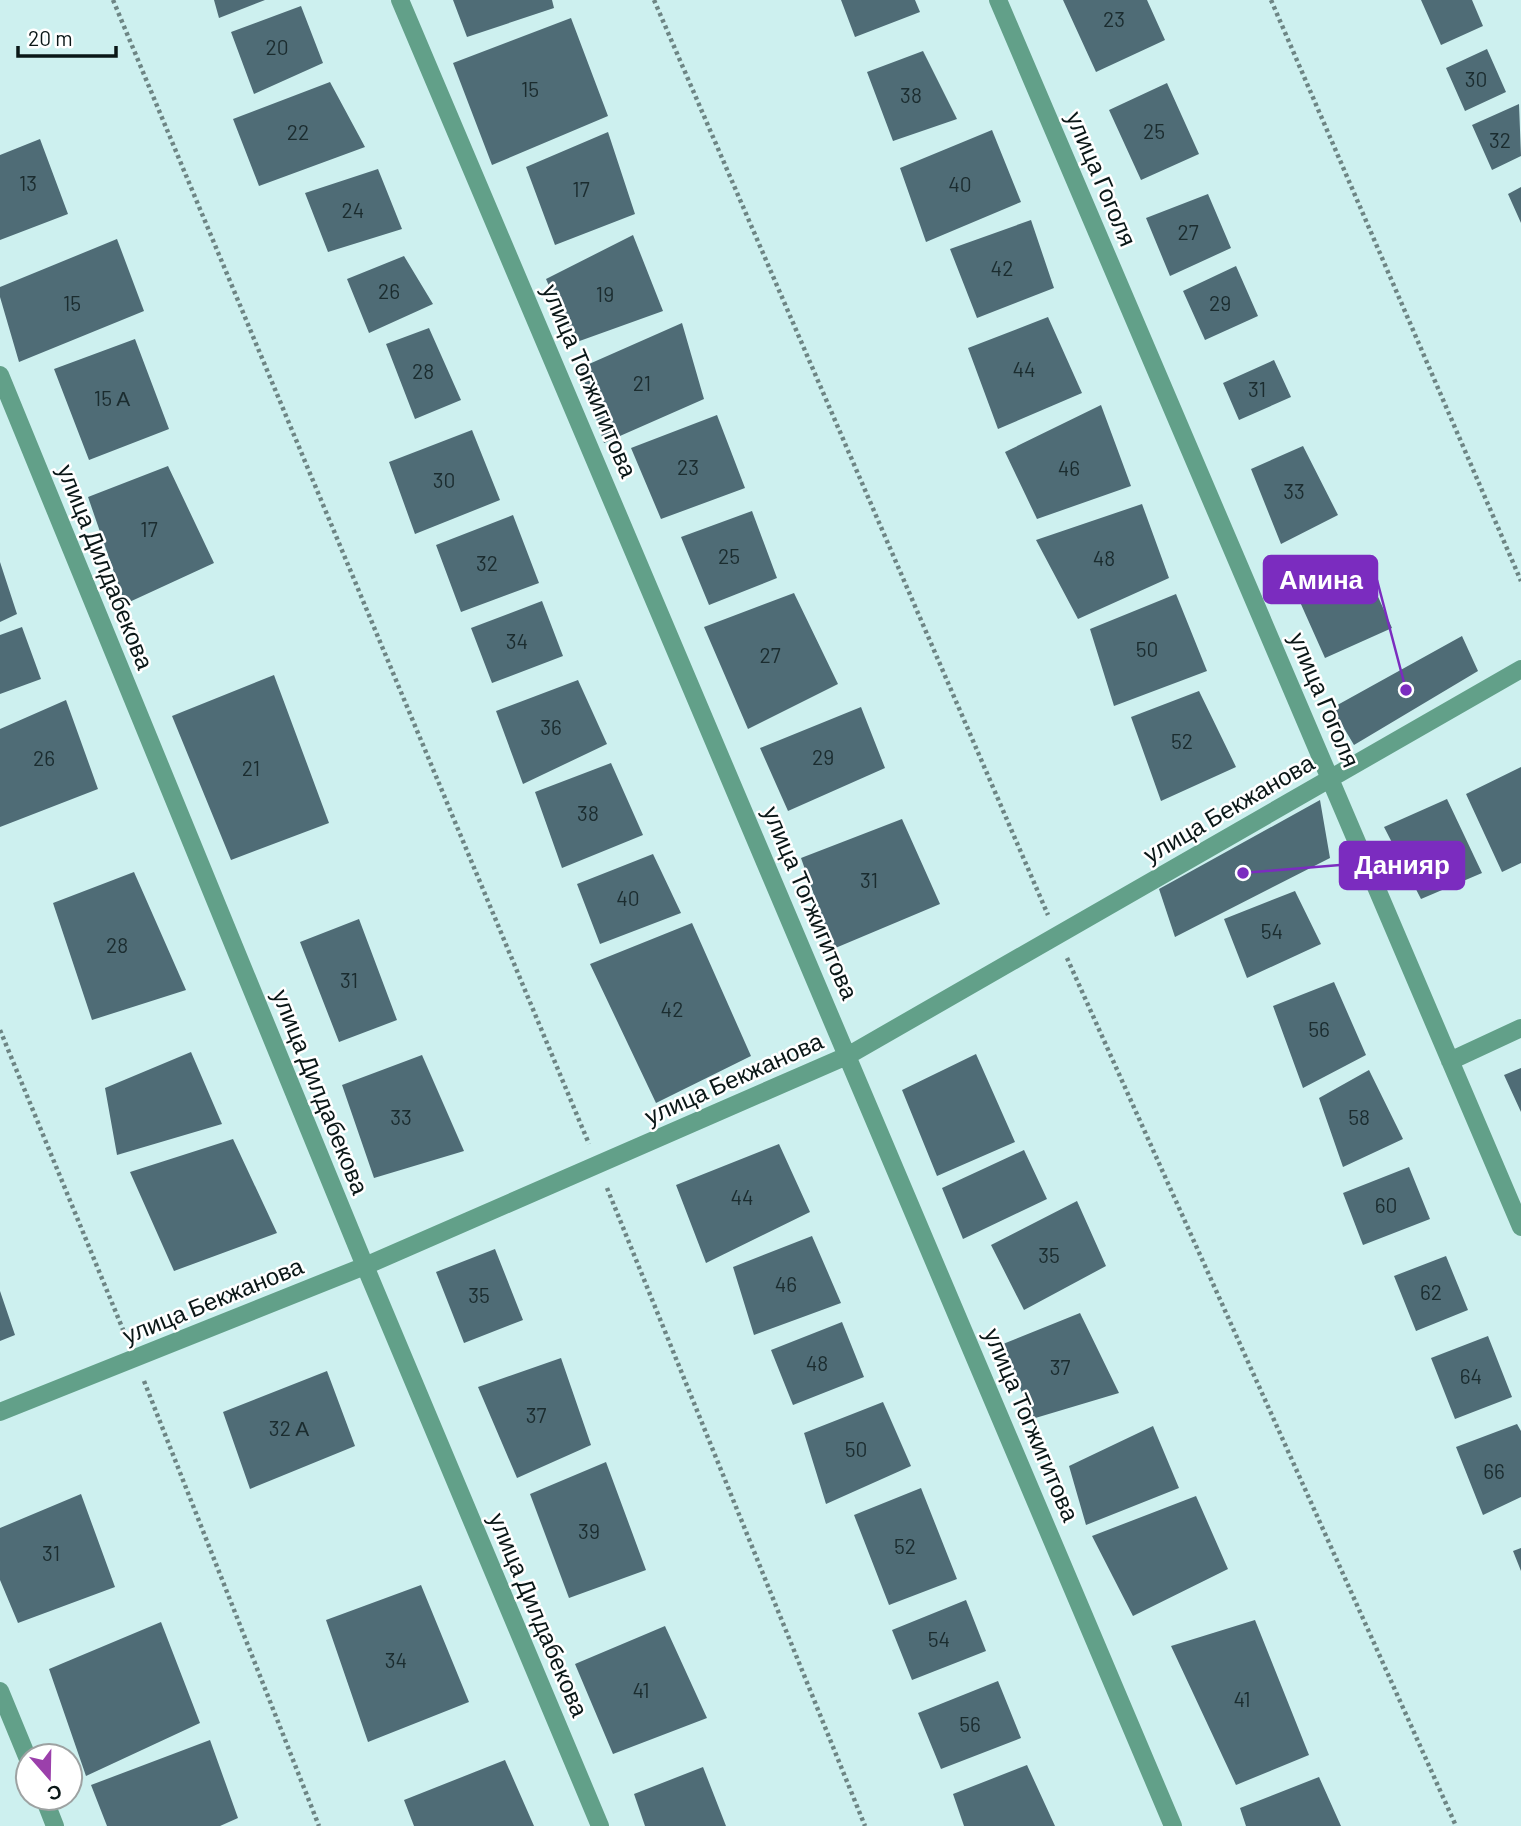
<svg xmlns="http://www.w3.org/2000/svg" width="1521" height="1826" viewBox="0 0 1521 1826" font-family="Barlow,sans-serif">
<rect width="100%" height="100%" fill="#cdf0ef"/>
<!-- building -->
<path fill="#4f6c76" d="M214,0H265L219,18Z
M453,0H552L554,8L467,37Z
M841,0H915L920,12L855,37Z
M1063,0H1147L1165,40L1096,72Z
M1421,0H1472L1483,26L1441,45Z
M301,6L323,63L254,94L231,32Z
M571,18L608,116L492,165L453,63Z
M1487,49L1506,92L1465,111L1446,68Z
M923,51L957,119L893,141L867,72Z
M330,82L365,147L259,186L233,119Z
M1167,83L1199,154L1141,180L1109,110Z
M1519,104L1521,156L1492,170L1472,125Z
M992,130L1021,202L926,242L900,168Z
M608,132L635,214L555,245L526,167Z
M40,139L68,214L0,240V155Z
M378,169L402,229L328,252L305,193Z
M1521,187V223L1508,194Z
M1208,194L1231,248L1170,276L1146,218Z
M1031,220L1054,288L977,318L950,249Z
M633,235L663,311L574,343L546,279Z
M117,239L144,311L19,362L0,297V287Z
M404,256L433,304L369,333L347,279Z
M1236,266L1258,316L1205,340L1183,291Z
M1048,317L1082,393L998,429L968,348Z
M682,323L704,399L604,443L580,368Z
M429,328L461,400L415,419L386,344Z
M135,339L169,429L89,460L54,369Z
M1274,360L1291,397L1239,420L1223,383Z
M1101,405L1131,486L1037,519L1005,452Z
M717,415L745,488L661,519L631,448Z
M472,430L500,500L415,534L389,462Z
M1303,446L1338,515L1281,544L1251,469Z
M168,466L214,563L125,604L88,497Z
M1142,504L1169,578L1078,619L1036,540Z
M752,511L777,578L709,605L681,537Z
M513,515L539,583L461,612L436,545Z
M0,562L17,614L0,622Z
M1367,572L1392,628L1325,658L1300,602Z
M794,593L838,684L748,729L704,627Z
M1176,594L1207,671L1114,706L1090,629Z
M542,601L563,656L492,683L471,628Z
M22,627L41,679L0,694V635Z
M1462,636L1478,671L1354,745L1332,708Z
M274,675L329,823L231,860L172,716Z
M578,680L607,744L523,784L496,711Z
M1199,691L1236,767L1161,801L1131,717Z
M66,700L98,789L0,827V729Z
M861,707L885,768L788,811L760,748Z
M611,763L643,835L562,868L535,792Z
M1521,767V863L1502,872L1466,794Z
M1447,799L1482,873L1421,899L1384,827Z
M1320,800L1330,858L1175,937L1159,889Z
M902,819L940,904L833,949L801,858Z
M653,854L681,913L600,944L577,884Z
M134,872L186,990L92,1020L53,903Z
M1295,891L1321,944L1247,978L1224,919Z
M359,919L397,1020L339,1042L300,942Z
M692,923L751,1056L656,1103L590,964Z
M1334,982L1366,1055L1303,1088L1273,1006Z
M191,1052L222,1124L117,1155L105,1088Z
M976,1054L1015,1142L937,1176L902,1090Z
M422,1055L464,1151L374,1178L342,1085Z
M1521,1068V1112L1504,1075Z
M1369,1070L1403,1139L1343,1167L1319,1098Z
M233,1139L277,1233L174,1271L130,1172Z
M779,1144L810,1212L706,1263L676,1185Z
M1024,1150L1047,1199L963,1239L942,1188Z
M1409,1167L1430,1219L1363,1245L1343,1193Z
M1077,1201L1106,1266L1024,1310L991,1245Z
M812,1236L841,1303L754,1335L733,1267Z
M495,1249L523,1320L464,1343L436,1272Z
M1446,1256L1468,1310L1416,1331L1394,1276Z
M0,1291L15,1335L0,1341Z
M1080,1313L1119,1393L1032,1419L1003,1344Z
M842,1322L864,1377L793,1405L771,1350Z
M1488,1336L1512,1397L1455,1419L1431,1358Z
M561,1358L591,1445L517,1478L478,1387Z
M327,1371L355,1446L250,1489L223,1412Z
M883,1402L911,1466L826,1504L804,1433Z
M1517,1424L1521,1431V1497L1483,1515L1456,1447Z
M1153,1426L1179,1488L1086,1525L1069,1466Z
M606,1462L646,1570L569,1598L530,1494Z
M921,1488L957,1579L889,1605L854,1515Z
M81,1494L115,1587L18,1623L0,1580V1528Z
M1196,1496L1228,1569L1133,1616L1092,1536Z
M1521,1548V1571L1513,1551Z
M421,1585L469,1702L368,1742L326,1620Z
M966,1600L986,1651L912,1680L892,1630Z
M1255,1620L1309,1755L1236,1785L1171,1646Z
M161,1622L200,1723L86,1776L49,1669Z
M665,1626L707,1718L613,1754L575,1664Z
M998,1681L1021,1738L941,1769L918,1713Z
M210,1740L238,1818L220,1826H107L91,1785Z
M505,1760L534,1826H414L404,1800Z
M1027,1765L1055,1826H964L953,1794Z
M703,1767L726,1826H645L634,1794Z
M1319,1777L1341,1826H1246L1240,1808Z"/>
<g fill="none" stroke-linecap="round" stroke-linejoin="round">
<!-- path -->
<path stroke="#6d8584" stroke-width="4.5" stroke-dasharray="3.5 3.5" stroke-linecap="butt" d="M113,0L589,1144
M654,0L1048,915
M1271,0L1521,581
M1067,958L1456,1826
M0,1030L126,1337
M607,1188L865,1826
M144,1381L319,1826"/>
<!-- street -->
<path stroke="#62a089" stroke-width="18" d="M400,0L1173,1826
M998,0L1521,1227
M0,375L365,1266L600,1826
M1450,1061L1521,1028
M0,1412L365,1266L849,1055L1521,669
M0,1691L28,1759
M44,1798L55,1826"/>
</g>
<g text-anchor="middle" stroke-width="5" stroke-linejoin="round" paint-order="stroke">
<!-- number labels -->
<g font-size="21" fill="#1b2c2f">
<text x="1114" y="27">23</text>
<text x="277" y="55">20</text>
<text x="1476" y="87">30</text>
<text x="530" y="97">15</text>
<text x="911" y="103">38</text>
<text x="1154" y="139">25</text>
<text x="298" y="140">22</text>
<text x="1500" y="148">32</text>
<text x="28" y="191">13</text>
<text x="960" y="192">40</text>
<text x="581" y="197">17</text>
<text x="353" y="218">24</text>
<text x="1188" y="240">27</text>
<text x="1002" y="276">42</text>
<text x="389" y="299">26</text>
<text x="605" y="302">19</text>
<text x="72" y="311">15</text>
<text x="1220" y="311">29</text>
<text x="1024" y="377">44</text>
<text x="423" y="379">28</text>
<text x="642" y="391">21</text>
<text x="1257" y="397">31</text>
<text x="112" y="406">15 А</text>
<text x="688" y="475">23</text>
<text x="1069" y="476">46</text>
<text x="444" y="488">30</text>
<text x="1294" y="499">33</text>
<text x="149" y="537">17</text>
<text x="729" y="564">25</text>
<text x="1104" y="566">48</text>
<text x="487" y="571">32</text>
<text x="517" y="649">34</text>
<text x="1147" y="657">50</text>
<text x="770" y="663">27</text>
<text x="551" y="735">36</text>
<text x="1182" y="749">52</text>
<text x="823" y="765">29</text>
<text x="44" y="766">26</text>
<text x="251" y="776">21</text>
<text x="588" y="821">38</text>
<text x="869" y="888">31</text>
<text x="628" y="906">40</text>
<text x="1272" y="939">54</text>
<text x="117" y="953">28</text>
<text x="349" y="988">31</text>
<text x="672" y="1017">42</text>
<text x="1319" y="1037">56</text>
<text x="401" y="1125">33</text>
<text x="1359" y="1125">58</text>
<text x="742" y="1205">44</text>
<text x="1386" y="1213">60</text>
<text x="1049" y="1263">35</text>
<text x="786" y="1292">46</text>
<text x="1431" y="1300">62</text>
<text x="479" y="1303">35</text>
<text x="817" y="1371">48</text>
<text x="1060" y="1375">37</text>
<text x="1471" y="1384">64</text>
<text x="536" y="1423">37</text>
<text x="289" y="1436">32 А</text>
<text x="856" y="1457">50</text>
<text x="1494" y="1479">66</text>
<text x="589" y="1539">39</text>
<text x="905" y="1554">52</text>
<text x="51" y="1561">31</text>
<text x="939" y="1647">54</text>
<text x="396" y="1668">34</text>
<text x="641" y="1698">41</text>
<text x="1242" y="1707">41</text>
<text x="970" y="1732">56</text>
</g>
<!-- street labels -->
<g font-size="24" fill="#0a1717" stroke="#fff">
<text transform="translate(1101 179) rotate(67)" y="8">улица Гоголя</text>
<text transform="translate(589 381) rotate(67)" y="8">улица Тогжигитова</text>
<text transform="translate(105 567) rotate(68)" y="8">улица Дилдабекова</text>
<text transform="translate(1324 700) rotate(67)" y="8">улица Гоголя</text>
<text transform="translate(1229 809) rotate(-30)" y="8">улица Бекжанова</text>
<text transform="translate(810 903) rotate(67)" y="8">улица Тогжигитова</text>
<text transform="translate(734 1079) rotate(-24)" y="8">улица Бекжанова</text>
<text transform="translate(320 1092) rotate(68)" y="8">улица Дилдабекова</text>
<text transform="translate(213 1301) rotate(-22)" y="8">улица Бекжанова</text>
<text transform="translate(1031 1425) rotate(67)" y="8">улица Тогжигитова</text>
<text transform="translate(538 1615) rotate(67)" y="8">улица Дилдабекова</text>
</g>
</g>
<!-- callouts -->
<path fill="none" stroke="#7b2cbf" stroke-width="2.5" d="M1406 690L1377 580M1243 873L1340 865"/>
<g fill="#7b2cbf" stroke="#fff" stroke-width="2.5">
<circle cx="1406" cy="690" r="7"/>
<circle cx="1243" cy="873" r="7"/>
</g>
<g fill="#7b2cbf" stroke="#7b2cbf" stroke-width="2.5">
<rect x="1264" y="556" width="113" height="47" rx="7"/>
<rect x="1340" y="842" width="124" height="47" rx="7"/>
</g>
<g font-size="26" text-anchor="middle" font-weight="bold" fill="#fff">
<text x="1321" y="589">Амина</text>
<text x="1402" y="874">Данияр</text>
</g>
<!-- north arrow -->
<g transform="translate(49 1777) rotate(160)"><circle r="33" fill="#ffffff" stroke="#9da2a2" stroke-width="2"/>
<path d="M0-5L12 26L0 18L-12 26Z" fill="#9b40ab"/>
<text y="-10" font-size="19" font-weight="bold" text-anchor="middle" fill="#0a1717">С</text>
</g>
<!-- scale -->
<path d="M18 46v10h98v-10" fill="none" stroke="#0a1717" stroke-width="3.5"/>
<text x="28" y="46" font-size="21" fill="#0a1717" stroke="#ffffff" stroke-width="5" paint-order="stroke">20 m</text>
</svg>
